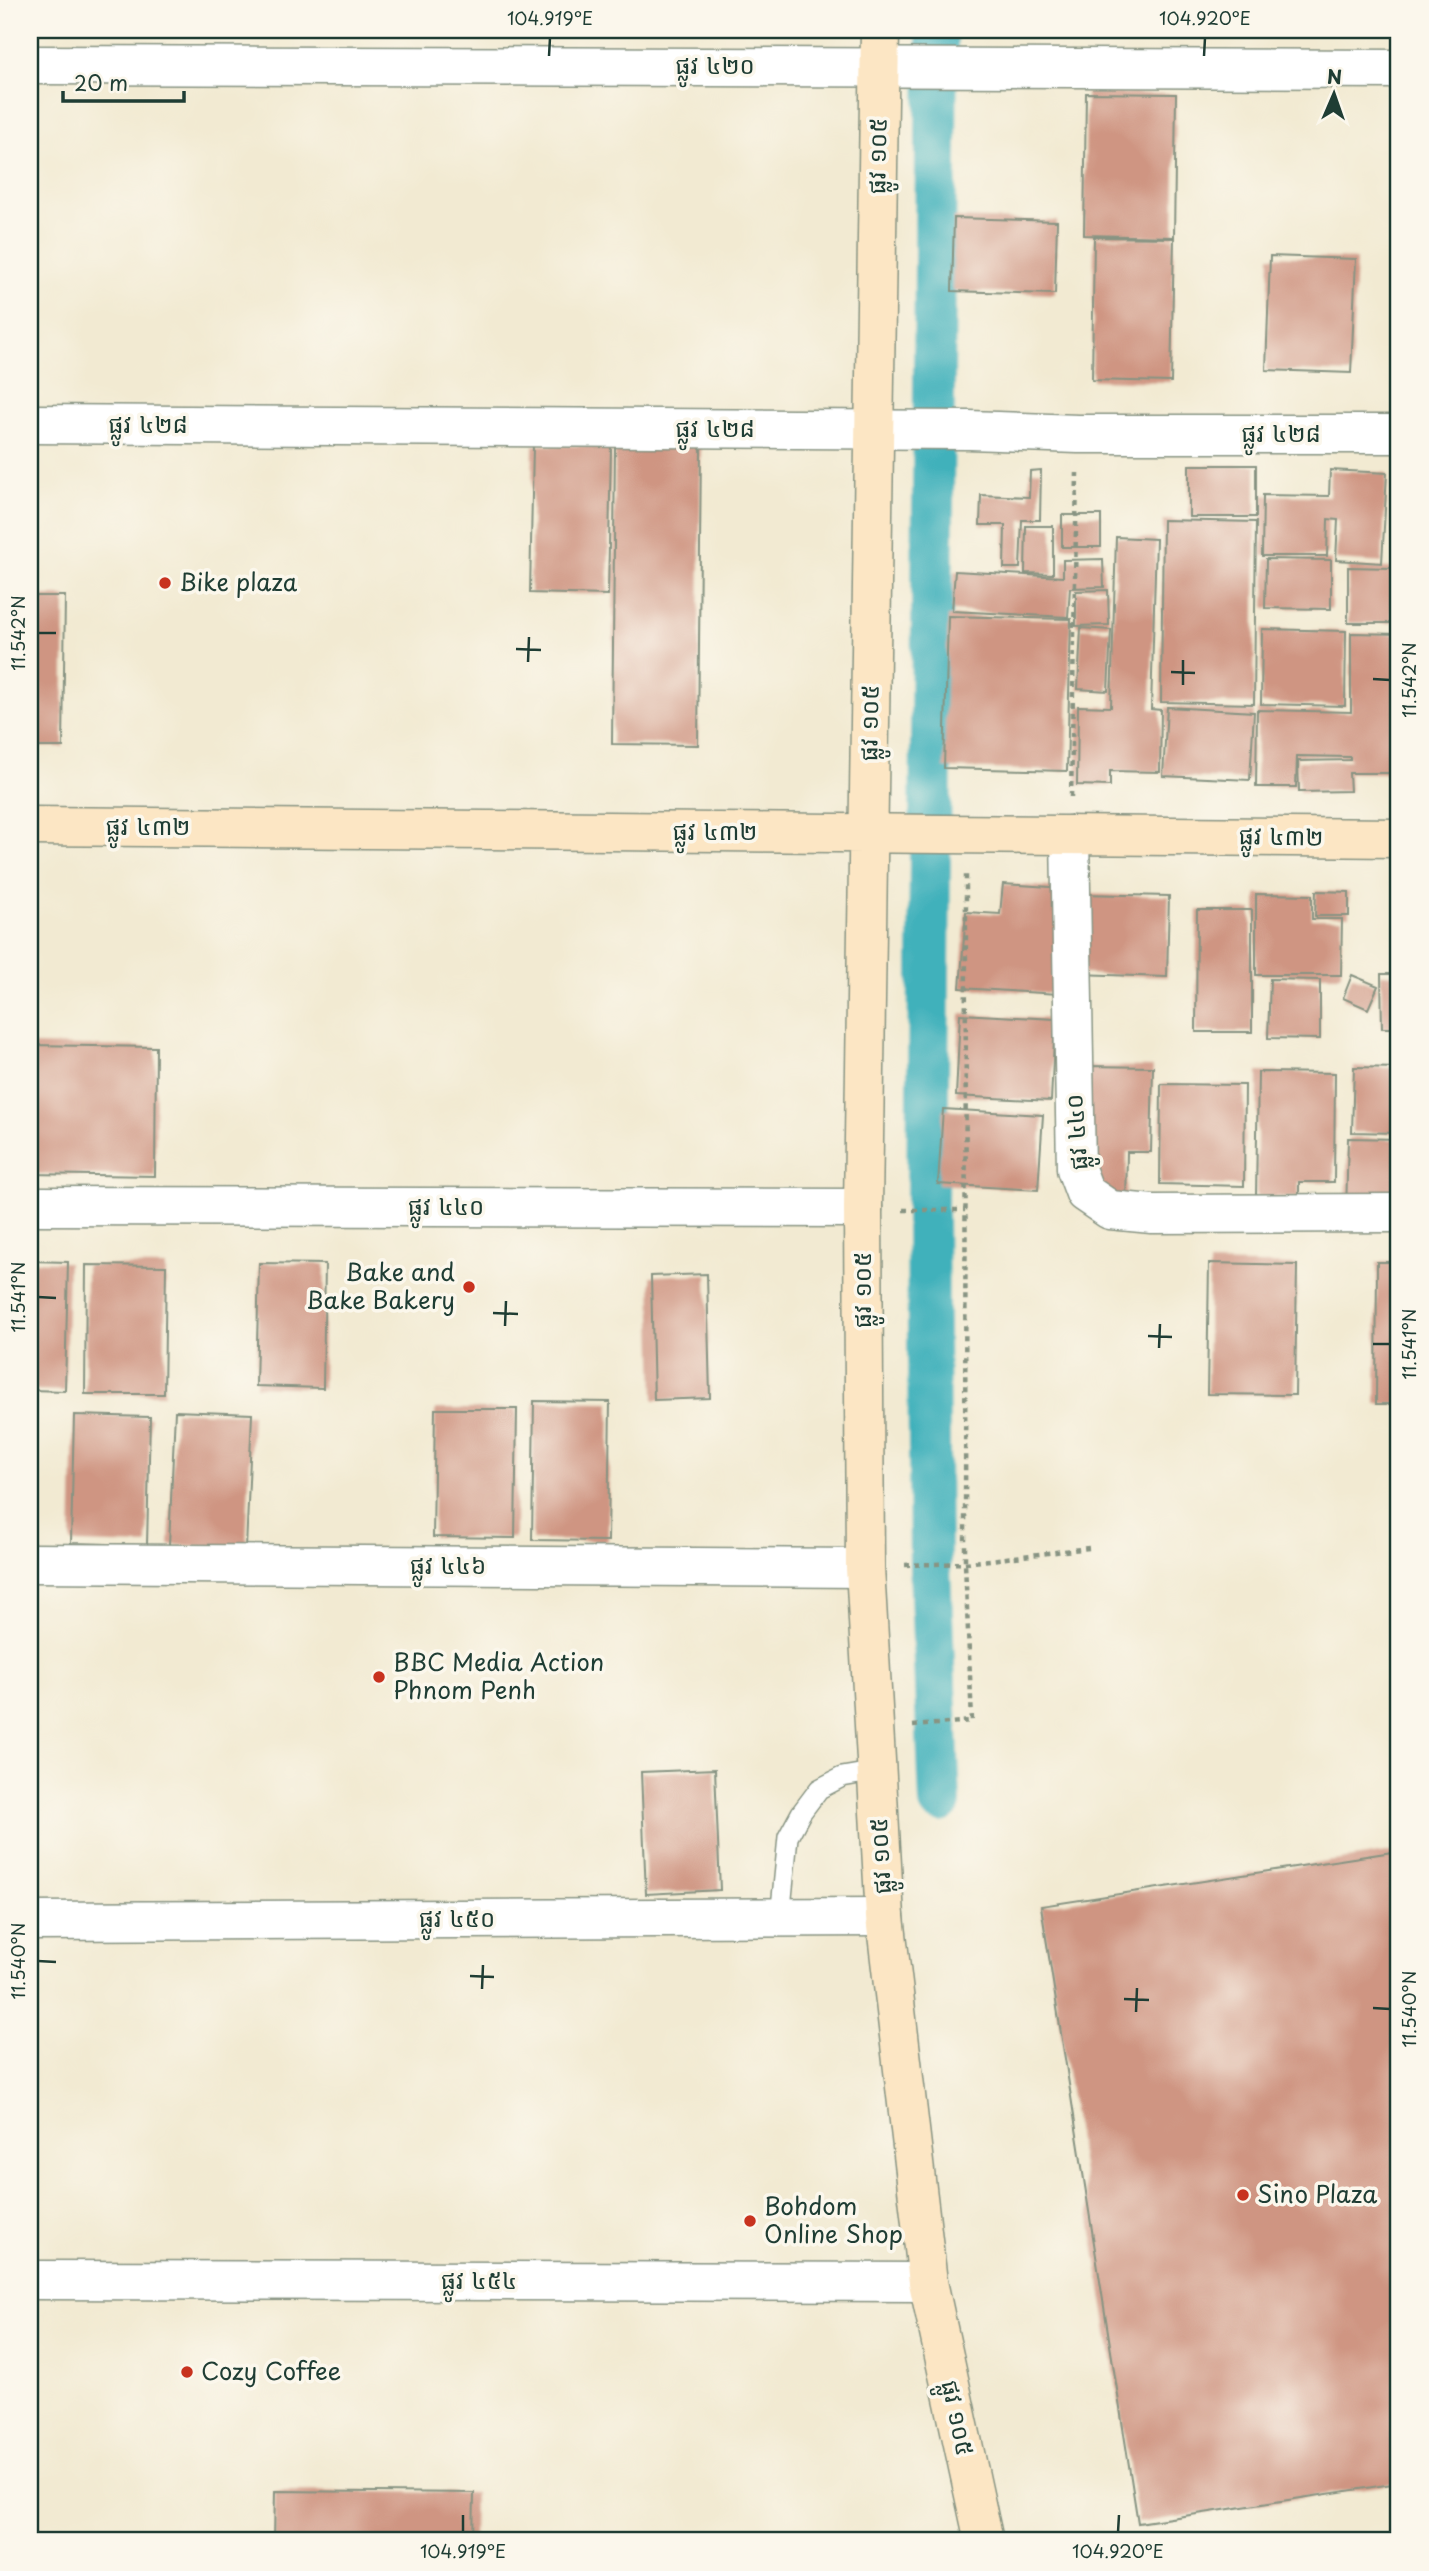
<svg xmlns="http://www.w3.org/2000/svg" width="1429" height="2571" viewBox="0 0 1429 2571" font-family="'Playpen Sans','Noto Sans Khmer',sans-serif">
<rect width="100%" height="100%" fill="#fbf7ec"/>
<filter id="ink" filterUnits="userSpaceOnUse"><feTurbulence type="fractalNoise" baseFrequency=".0143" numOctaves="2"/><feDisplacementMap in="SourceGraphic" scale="14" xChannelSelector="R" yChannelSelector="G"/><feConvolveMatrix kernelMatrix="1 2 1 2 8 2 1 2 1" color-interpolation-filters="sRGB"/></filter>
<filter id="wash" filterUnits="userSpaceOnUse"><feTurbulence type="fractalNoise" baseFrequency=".00686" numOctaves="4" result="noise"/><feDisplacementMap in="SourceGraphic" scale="28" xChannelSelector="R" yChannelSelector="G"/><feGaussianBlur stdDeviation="1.57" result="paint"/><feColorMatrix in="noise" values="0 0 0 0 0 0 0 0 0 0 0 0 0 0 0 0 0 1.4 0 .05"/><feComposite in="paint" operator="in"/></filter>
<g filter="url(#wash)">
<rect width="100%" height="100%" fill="#f2ead2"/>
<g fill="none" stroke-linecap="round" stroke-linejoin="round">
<!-- canal -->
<path stroke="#41b1bb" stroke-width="42" d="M937,30L927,1208L930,1569L940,1802"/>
</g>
<g id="blocks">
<!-- building -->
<path fill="#cf9582" d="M1086,93L1176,94L1174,237L1084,235Z
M954,218L1057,221L1055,294L952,291Z
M1094,237L1174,238L1171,382L1092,380Z
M1270,256L1356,259L1351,373L1266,370Z
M533,445L611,446L608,595L530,593Z
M615,445L701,446L698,745L612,744Z
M1189,465H1256V517H1189Z
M1041,470L1040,520H1022L1020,568H1004L1005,525H980L981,495L1029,497L1030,471Z
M1330,470L1387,473L1382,563L1336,560L1338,520L1328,519L1327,556H1262L1263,495L1329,496Z
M1062,515H1101V547H1062Z
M1163,520L1256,522L1254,704L1161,702Z
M1026,526H1053V574L1025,573Z
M1116,537L1156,539L1151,709L1161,710L1160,772L1110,771V786L1077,785L1078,706L1111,707Z
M1103,559L1104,587L1070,588L1068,617L952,611L955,571L1063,577V560Z
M1266,559L1331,560V609L1265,608Z
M1348,567L1392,568V623H1348Z
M1108,590L1109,625L1076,626V591Z
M30,596H65L63,747H30Z
M948,616L1071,619L1067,771L944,768Z
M1081,628L1111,630L1108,691L1078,689Z
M1262,629L1346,631L1345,706L1261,704Z
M1351,633L1399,634V773H1349L1350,791L1299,792L1298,761L1350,760V757L1297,756L1296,787H1256L1257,710L1351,712Z
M1167,707L1254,712L1250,780L1163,776Z
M1003,884L1065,888L1059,994L960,988L966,912L1000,914Z
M1316,891L1349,892V916H1315Z
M1080,894L1169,896L1167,977L1078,974Z
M1256,894L1312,895V919H1342L1341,975H1256Z
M1197,910H1252V1032H1196Z
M1381,974H1399V1028H1382Z
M1352,975L1378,986L1368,1009L1343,998Z
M1270,979L1320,980V1039L1268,1038Z
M960,1014L1055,1019L1051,1101L956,1096Z
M30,1045L156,1047L155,1176L30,1174Z
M1086,1066L1153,1067L1151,1152H1127L1126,1206L1084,1205Z
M1354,1067L1399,1068V1133L1352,1132Z
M1258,1072L1335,1073L1334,1182H1299V1197H1256Z
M1161,1084L1245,1085L1244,1186L1160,1184Z
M943,1109L1043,1115L1038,1190L938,1184Z
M1348,1138L1399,1139V1214L1346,1213Z
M30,1261L68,1262L65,1391L30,1390Z
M1377,1262H1399V1404H1376Z
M259,1263L325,1264L323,1388L256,1386Z
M1209,1263L1297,1265L1295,1395L1207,1394Z
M86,1265L166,1266L164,1394H85Z
M707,1274L710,1398L654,1400L651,1276Z
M534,1401L610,1402L608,1541L532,1540Z
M435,1409H517L515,1538L433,1537Z
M175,1411L252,1414L246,1548L169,1545Z
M74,1415L150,1417L147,1545L71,1543Z
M715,1769L720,1890L646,1894L641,1772Z
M1399,1851V2483L1138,2523L1041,1906Z
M275,2491L474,2493L473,2541H274Z"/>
</g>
</g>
<g filter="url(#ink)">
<use href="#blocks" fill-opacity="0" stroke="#889483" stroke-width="2"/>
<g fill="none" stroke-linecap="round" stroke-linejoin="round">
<defs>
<path id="lane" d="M780,1918L788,1837L801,1813L819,1789L842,1777L877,1771"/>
<path id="street" d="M30,65L1399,69
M30,424L969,430L1078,434H1399
M1070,835L1076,1169L1085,1193L1110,1210L1152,1214L1399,1213
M30,1206L863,1208
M30,1563L865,1568
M30,1921L885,1917
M30,2280L928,2282"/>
<path id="secondary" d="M880,30L863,1208L865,1568L885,1917L928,2282L984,2541
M30,826L1399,838"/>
</defs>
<!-- lane casing -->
<use href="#lane" stroke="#889483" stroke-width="22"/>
<!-- street casing -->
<use href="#street" stroke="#889483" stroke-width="41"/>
<!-- secondary casing -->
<use href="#secondary" stroke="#889483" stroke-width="41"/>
<!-- path -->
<path stroke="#889483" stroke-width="4.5" stroke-dasharray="5 5" stroke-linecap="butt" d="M1071,797L1077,473
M903,1210H965
M905,1565L965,1563L1089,1548
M913,1726L972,1721L965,1563L966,872"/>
<!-- lane -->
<use href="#lane" stroke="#fff" stroke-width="19"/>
<!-- street -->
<use href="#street" stroke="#fff" stroke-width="38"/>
<!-- secondary -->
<use href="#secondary" stroke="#fce6c4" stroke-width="38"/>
</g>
</g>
<!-- ticks -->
<path fill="none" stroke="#1f3d34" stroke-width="2.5" d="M549,56L550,38M1204,56L1205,38M38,633H56M516,649L541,650M528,662L529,637M1171,672L1195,673M1373,679L1390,680M1183,685V660M38,1297L56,1298M493,1313L518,1314M505,1326L506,1301M1148,1336L1172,1337M1373,1344H1390M1159,1348L1160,1324M38,1961L56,1962M470,1976L494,1977M482,1989L483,1965M1124,1999L1149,2000M1373,2008L1390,2009M1136,2012L1137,1988M463,2532V2515M1118,2532L1119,2515"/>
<!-- markers -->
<g fill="#c8321e" stroke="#fbf7ec" stroke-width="2.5">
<circle cx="165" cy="583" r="7"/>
<circle cx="469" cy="1287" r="7"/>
<circle cx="379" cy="1677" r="7"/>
<circle cx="1243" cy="2195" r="7"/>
<circle cx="750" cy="2221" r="7"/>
<circle cx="187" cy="2372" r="7"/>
</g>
<g text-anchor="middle" stroke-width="7" stroke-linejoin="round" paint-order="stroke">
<!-- street labels -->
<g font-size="24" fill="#1f3d34" stroke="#fbf7ec">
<text x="715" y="74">ផ្លូវ ៤២០</text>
<text transform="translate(878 156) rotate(-89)" y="8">ផ្លូវ ១០៥</text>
<text x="148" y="433">ផ្លូវ ៤២៨</text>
<text x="715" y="437">ផ្លូវ ៤២៨</text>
<text x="1281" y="442">ផ្លូវ ៤២៨</text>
<text transform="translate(870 723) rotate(-89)" y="8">ផ្លូវ ១០៥</text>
<text x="148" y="835">ផ្លូវ ៤៣២</text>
<text x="715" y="840">ផ្លូវ ៤៣២</text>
<text transform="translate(1281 837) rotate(1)" y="8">ផ្លូវ ៤៣២</text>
<text transform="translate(1077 1132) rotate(-94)" y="8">ផ្លូវ ៤៤០</text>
<text x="446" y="1215">ផ្លូវ ៤៤០</text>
<text transform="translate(863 1290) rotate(-90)" y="8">ផ្លូវ ១០៥</text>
<text x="448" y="1574">ផ្លូវ ៤៤៦</text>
<text transform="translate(881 1856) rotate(-93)" y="8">ផ្លូវ ១០៥</text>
<text x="457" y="1927">ផ្លូវ ៤៥០</text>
<text x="479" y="2289">ផ្លូវ ៤៥៤</text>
<text transform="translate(957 2418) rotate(78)" y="8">ផ្លូវ ១០៥</text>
</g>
<!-- poi labels -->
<g font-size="24" fill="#1f3d34" stroke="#fbf7ec" text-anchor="start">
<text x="179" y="591">Bike plaza</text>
<text x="455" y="1281" text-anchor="end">Bake and<tspan x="455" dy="28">Bake Bakery</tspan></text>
<text x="393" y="1671">BBC Media Action<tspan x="393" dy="28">Phnom Penh</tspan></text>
<text x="1257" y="2203">Sino Plaza</text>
<text x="764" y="2215">Bohdom<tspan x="764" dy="28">Online Shop</tspan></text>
<text x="201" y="2380">Cozy Coffee</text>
</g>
</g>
<!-- margin -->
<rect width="1429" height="2571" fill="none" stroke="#fbf7ec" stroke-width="77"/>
<!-- north arrow -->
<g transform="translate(1334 94) rotate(2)" stroke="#fbf7ec" stroke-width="5" paint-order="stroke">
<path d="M0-5L12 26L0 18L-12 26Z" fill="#1f3d34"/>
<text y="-10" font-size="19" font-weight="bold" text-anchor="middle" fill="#1f3d34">N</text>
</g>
<!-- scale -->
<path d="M63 91v10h121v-10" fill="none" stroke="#1f3d34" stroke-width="3.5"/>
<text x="74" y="91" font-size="21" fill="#1f3d34" stroke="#fbf7ec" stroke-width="5" paint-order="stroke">20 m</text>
<rect x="38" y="38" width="1352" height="2494" fill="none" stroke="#1f3d34" stroke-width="2.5"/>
<g font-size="18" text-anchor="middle" fill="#1f3d34">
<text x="550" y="25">104.919°E</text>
<text x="1205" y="25">104.920°E</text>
<text transform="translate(19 633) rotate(-90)" y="6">11.542°N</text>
<text transform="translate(1410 680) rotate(-90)" y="6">11.542°N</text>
<text transform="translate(19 1297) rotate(-90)" y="6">11.541°N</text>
<text transform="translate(1410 1344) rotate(-90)" y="6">11.541°N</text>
<text transform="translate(19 1961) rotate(-90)" y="6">11.540°N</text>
<text transform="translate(1410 2009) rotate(-90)" y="6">11.540°N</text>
<text x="463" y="2558">104.919°E</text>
<text x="1118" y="2558">104.920°E</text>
</g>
</svg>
